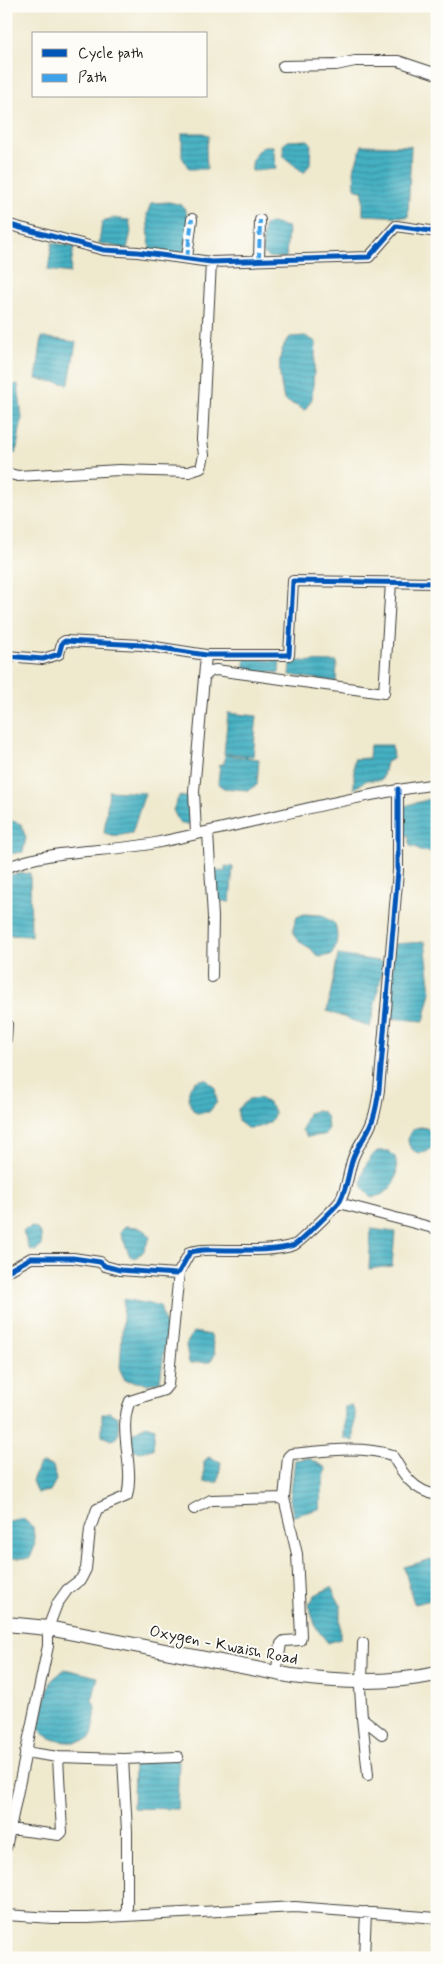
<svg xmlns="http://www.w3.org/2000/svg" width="443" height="1964" viewBox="0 0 443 1964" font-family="Mynerve,sans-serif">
<defs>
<pattern id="water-rules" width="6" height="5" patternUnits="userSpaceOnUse" patternTransform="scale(1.25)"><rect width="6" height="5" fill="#45b1c3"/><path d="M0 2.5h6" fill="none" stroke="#398f9e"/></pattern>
</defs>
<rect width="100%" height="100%" fill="#fdfcf7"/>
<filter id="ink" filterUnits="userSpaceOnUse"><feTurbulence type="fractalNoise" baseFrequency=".02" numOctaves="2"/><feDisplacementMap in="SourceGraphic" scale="10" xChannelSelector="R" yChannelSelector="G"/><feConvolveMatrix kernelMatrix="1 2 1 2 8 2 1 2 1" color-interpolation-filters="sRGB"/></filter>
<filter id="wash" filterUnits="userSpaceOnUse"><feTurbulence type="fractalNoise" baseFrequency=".0096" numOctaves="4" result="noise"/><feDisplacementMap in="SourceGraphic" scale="20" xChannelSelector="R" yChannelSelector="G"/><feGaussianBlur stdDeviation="1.12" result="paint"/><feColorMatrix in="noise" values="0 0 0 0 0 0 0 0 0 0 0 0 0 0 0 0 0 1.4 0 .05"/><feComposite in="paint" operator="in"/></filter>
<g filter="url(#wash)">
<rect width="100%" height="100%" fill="#efe9ce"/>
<!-- water -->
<path fill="url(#water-rules)" stroke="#306670" d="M182,133H204L209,136L206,149L207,169H189L182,157Z
M308,140L311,143L310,164L304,173L284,157L283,145L288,141Z
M362,145L411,146L408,217L363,215V192L355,188L354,169Z
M264,146H273L276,169L252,171C251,160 255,152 264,146Z
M169,202L182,205C193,219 187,239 184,256L150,251L147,214L151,203Z
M112,218L129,220L131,231L127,249L99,243L102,222Z
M271,223L288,227L286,258L267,257L262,251L264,225Z
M52,243L74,246L70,273L48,270Z
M305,336L316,342L312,399L305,410L284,400C280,379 274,354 290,337Z
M42,337L76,342L69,384L36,379Z
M18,384L22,418L16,453L6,454V387Z
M245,659L280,661L279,673L245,670Z
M291,661L337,662L336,682L290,675Z
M228,713L257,716L253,756L224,754Z
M370,745H392L393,759L386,762L382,780H367L354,789V759L369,758Z
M225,755L259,759L257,785L248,790L223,788L218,782L220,764H224Z
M109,791L145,793L132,833L116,836L104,833Z
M179,796L192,798V824H180L173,810Z
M437,797V852L419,851L416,847L410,846L409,837L403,832L401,807Z
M6,819L21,824L26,838L23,852L6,854Z
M225,866L233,867L230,902L215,900V868L219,871H225Z
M30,873L31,936L6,935V875Z
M304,914L322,915L335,924C338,936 338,944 331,955L320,957C314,955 313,949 308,947C294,939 289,934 297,917Z
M425,942L431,992L424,1021L389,1018L394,944Z
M338,955L384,962L370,1027L327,1011Z
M206,1079L215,1088L217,1102L209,1112L196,1113C188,1107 185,1089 194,1083C197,1080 202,1080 206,1079Z
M259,1098C287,1111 272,1129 247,1128L238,1121V1109L249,1099Z
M316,1111L323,1112L327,1118L328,1130L324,1135L307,1137L302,1130L308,1113Z
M408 1140a13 13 0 1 1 26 0a13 13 0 1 1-26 0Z
M377,1151H389L395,1157C400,1175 394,1193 374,1197C353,1189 363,1163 377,1151Z
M125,1226L137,1227L146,1231L150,1238L143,1252L135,1258L130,1256L120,1232Z
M32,1227L37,1229L41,1234L42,1246L35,1251L29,1249L23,1231Z
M371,1229L395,1232L392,1266L369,1269Z
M124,1299L160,1306L167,1331L160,1381L148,1384L125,1380L120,1370Z
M193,1332L211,1335L215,1354L210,1362L189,1363L186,1345Z
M352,1405L355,1413L354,1441L344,1438L345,1406Z
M110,1412L118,1417L119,1433L116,1438L111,1440L102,1436V1414Z
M146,1425L155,1428L153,1449L140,1452L131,1450L132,1434Z
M208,1457L221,1462L218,1482H204V1462Z
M309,1458L326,1468L319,1509L293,1516L290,1499L295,1460Z
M42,1463L53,1466L56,1480L50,1491L37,1493L32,1481L38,1466Z
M22,1518L33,1527L35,1546L30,1558H9L6,1553V1523Z
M432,1559L436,1577L431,1600L414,1604L404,1567Z
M331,1587L340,1604V1639L328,1643L316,1628L309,1605L315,1595Z
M65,1669L98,1677L92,1701L96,1707L93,1732L89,1739C72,1745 51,1743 39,1729L47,1692L52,1680Z
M134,1759L179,1760L177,1809L133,1808Z"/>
</g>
<g filter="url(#ink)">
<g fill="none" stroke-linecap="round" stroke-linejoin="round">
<defs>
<path id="minor" d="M283,66L336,65L355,61H398L437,74
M6,224L104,250L138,252L211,262L369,257L396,226L437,232
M187,258L192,219
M259,260L260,220
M6,473L18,476L119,470L189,472L201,468L204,455L202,440L211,262
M6,656L43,659L59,654L62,643L65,641L142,645L206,655H289L293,581L437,583
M204,677L211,671L216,670L384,693L391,582
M208,833L213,917L212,977
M196,834L194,791L206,655
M6,868C52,848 107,853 155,843C250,824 341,797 437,784
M6,1039L7,1024
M339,1203L437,1229
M6,1272L31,1258H73L100,1262L105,1266L120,1270L176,1274L179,1272L190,1252L202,1250C226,1249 272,1253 294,1245C298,1244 338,1205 340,1201C347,1188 348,1175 352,1161C356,1147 366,1137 371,1124C376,1113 377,1102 379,1090L398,871V789
M194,1509L211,1500L284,1498
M48,1628L57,1604L67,1590L81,1579L86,1569L90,1529L97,1509L127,1496C135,1465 117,1430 130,1401L164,1390L168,1385L179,1272
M276,1673L281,1644L284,1641L300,1640L301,1636L297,1554L284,1498L288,1457L291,1454C325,1451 359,1445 392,1455C403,1474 413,1491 437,1495
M362,1682L363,1643
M360,1688L362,1718L382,1734
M362,1718L368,1775
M25,1752L58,1757
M123,1759L178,1757
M10,1829L59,1835L62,1832L58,1757L123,1759L127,1831V1915
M6,1848L48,1646V1635
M6,1915L52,1918H87L295,1907L437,1918
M364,1958L366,1912"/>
<path id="major" d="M6,1624L48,1628L292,1676C341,1682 388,1684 437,1674"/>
</defs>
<!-- minor casing -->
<use href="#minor" stroke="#3c3b37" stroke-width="12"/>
<!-- major casing -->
<use href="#major" stroke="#3c3b37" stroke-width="16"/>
<!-- minor -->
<use href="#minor" stroke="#fff" stroke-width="10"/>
<!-- major -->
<use href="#major" stroke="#fff" stroke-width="14"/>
<!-- quiet -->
<path stroke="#3da2ea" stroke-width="4" stroke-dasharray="8 4" stroke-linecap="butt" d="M187,258L192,219
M259,260L260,220"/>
<defs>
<path id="cycleway" d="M6,224L104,250L138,252L211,262L369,257L396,226L437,232
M6,656L43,659L59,654L62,643L65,641L142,645L206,655H289L293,581L437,583
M6,1272L31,1258H73L100,1262L105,1266L120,1270L176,1274L179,1272L190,1252L202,1250C226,1249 272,1253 294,1245C298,1244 338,1205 340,1201C347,1188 348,1175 352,1161C356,1147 366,1137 371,1124C376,1113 377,1102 379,1090L398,871V789"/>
</defs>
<!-- cycleway casing -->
<use href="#cycleway" stroke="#fdfcf7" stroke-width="8"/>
<!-- cycleway -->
<use href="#cycleway" stroke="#0057b8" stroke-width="5"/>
</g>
</g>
<g text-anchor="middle" stroke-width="4" stroke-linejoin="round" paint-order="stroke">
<!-- street labels -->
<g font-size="16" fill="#1c1c1c" stroke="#fdfcf7">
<text transform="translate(224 1644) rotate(11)" y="6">Oxygen - Kwaish Road</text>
</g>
</g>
<!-- margin -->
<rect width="443" height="1964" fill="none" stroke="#fdfcf7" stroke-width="25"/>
<!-- legend -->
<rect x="32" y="32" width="175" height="65" fill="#fdfcf7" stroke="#a3a29f"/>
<rect x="42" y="49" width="25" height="8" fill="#0057b8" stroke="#a3a29f"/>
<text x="78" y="58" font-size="15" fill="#1c1c1c">Cycle path</text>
<rect x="42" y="74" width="25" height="8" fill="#3da2ea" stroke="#a3a29f"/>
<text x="78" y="82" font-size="15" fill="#1c1c1c">Path</text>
</svg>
